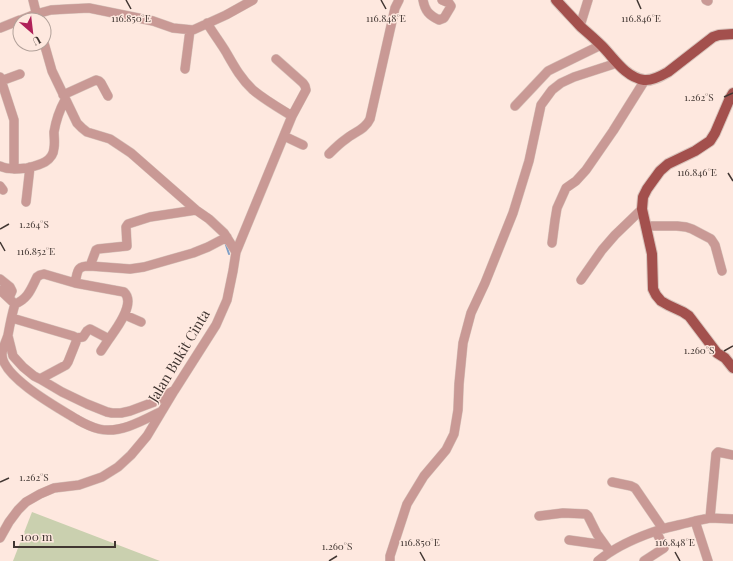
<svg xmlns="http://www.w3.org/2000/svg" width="733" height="561" viewBox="0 0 733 561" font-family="'Playfair Display',serif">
<rect width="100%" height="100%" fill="#fee8df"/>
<!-- green -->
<path fill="#cad0af" d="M32,512L160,561H13Z"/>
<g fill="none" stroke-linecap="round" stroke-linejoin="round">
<!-- stream -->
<path stroke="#7e9fc7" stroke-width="2" d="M225,242L229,254"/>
<defs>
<path id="minor" d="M33,0L38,20
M423,0C425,11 429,15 439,20L444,18L450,8L451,6L449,3L442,0
M706,0L708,1
M21,20L36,14L51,10L68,9L89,8L153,21L173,28L193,30L226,15L253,0
M207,23C213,33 220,42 226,52C234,66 241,79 253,90C265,100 279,108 292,116
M580,26L588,0
M0,28L20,20
M185,69L190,30
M0,77L14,120V169
M1,81L20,74
M63,95L96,80L99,81L101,83L108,96
M515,106L548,71L556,67L601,45
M284,136L303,145
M329,154C334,149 340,143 346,139C354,132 365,130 370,119L395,8L399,0
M0,166C8,170 18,169 27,168C39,165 53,162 54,148C55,142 54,137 54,132C56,120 59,111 65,100
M0,186L3,190
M26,202L30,167
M646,226H677L686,227L692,229L711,239L715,245L722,271
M552,243L555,220L557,208L566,188L576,181L586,170L613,131L645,80
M236,252L292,116L306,90L305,86L303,83L276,59
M90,266L130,269L144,267L193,253L208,247L227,237
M0,279L10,287L12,291L9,298
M581,280L602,250L615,235L642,209
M75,283C78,271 76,266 90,266L96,250L98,249L127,246L126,227L128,224L150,217L196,210
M0,290L15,304C28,299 31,289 37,277L40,275L44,274L75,283L124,292C136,303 117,328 109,339L90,329L87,331L83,337L76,338
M15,304C12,314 10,324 8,335C6,342 2,348 2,355C3,378 60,409 78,420C85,424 91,427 99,429C120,434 144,420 162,411
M125,315L141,322
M12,318L56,331L73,336L76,338V342L68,362L66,365L40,379
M8,336L13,356L23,367L34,376L40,379L62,392L87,404L107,412L112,413H121L130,411L154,402L173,391
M101,351L109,339
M612,482L631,486L635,488L663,529
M539,516L563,513L586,514L588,516L597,534L610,552
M710,518L716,454L718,452L733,455
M0,538L9,522L18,510L26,502L40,494L54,488L79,485L102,477L118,467L131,455L147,436L174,391L216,325L227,300L233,271L236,252L224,233L209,219L196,210L131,153L110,139L87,132L82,128L77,123L52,71L44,43
M569,540L605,545
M390,561V556L407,504L424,476L446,450L454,434L458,410L459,384L463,343L471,313L485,283L513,213L529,161L541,105L552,90L561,83L574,77L617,63
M598,561C616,546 640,536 662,529C673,526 684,524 695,521
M644,561L664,548L656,531
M708,561L695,521L710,518L733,519"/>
<path id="major" d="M556,0C564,9 573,18 581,27C588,33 595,39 602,46C614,58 625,77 644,80C652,81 661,76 668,72L713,37L719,35L733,34
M733,93L730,98L715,133L710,141L695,151L668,164L660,171L652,182L647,189L643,197L642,209L652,254L653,289L656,295L661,301L668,305L683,312L689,316L717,353L725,358L733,368"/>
</defs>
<!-- minor casing -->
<use href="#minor" stroke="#d8c4bc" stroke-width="10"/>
<!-- major casing -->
<use href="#major" stroke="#d8c4bc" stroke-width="12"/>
<!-- minor -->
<use href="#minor" stroke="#c99995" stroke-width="9"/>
<!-- major -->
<use href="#major" stroke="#a3504d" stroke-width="10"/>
</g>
<!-- ticks -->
<path fill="none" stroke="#413632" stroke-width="1.5" d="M126,0L131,9M381,0L386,9M637,0L641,9M724,97L733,93M728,173L733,181M0,229L9,224M0,242L5,251M724,351L733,346M0,482L9,478M420,552L425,561M675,552L680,561M329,561L337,556"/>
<g text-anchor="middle" stroke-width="3" stroke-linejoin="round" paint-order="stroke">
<!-- street labels -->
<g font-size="14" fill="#413632" stroke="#fee8df">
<text transform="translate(179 356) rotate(-59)" y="5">Jalan Bukit Cinta</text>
</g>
</g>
<g font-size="10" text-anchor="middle" fill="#413632" stroke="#fee8df" stroke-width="3" stroke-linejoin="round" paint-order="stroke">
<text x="641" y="22">116.846°E</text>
<text x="131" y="22">116.850°E</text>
<text x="386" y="22">116.848°E</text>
<text x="699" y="101">1.262°S</text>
<text x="697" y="176">116.846°E</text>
<text x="34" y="228">1.264°S</text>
<text x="36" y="255">116.852°E</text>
<text x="699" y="354">1.260°S</text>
<text x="34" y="481">1.262°S</text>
<text x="420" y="546">116.850°E</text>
<text x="675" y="546">116.848°E</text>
<text x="337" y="550">1.260°S</text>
</g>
<!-- north arrow -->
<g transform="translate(32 32) rotate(152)"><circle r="19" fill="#fee8df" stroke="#b2a19a"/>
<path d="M0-3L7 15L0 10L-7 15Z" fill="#af2159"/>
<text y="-6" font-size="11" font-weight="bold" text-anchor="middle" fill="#413632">U</text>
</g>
<!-- scale -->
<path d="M14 541v6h101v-6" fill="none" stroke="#413632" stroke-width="2"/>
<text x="20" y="541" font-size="12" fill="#413632" stroke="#fee8df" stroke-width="3" paint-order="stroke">100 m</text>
</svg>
